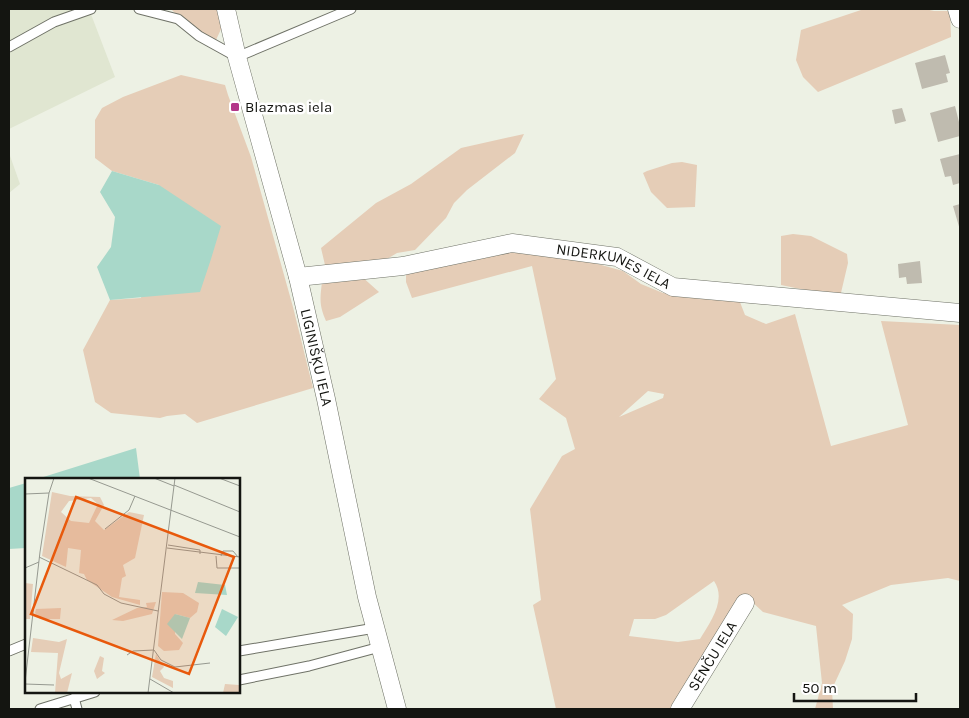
<svg xmlns="http://www.w3.org/2000/svg" width="969" height="718" viewBox="0 0 969 718" font-family="Karla,sans-serif">
<rect width="100%" height="100%" fill="#edf1e4"/>
<!-- built -->
<path fill="#e0e6d1" d="M9,9H89L115,77L9,129Z
M9,153L20,184L9,193Z"/>
<!-- green -->
<path fill="#e5cdb7" fill-rule="evenodd" d="M171,9H217L222,27L216,40C201,33 182,21 171,9Z
M864,9H925L934,11H950L951,37L818,92L803,77L796,60L801,30Z
M181,75L225,85L228,95L251,157L293,307L313,388L197,423L185,414L167,416L160,418L111,413L95,402L83,350L110,300L141,298L159,185L112,171L95,158V120L102,108L123,97Z
M524,134L515,153L467,190L454,203L446,218L415,250L397,253L360,275L379,292L340,317L326,321C319,305 320,299 322,282H329L321,248L376,203L411,184L461,148Z
M682,162L697,165L695,207L667,208L651,192L643,173L647,171L672,163Z
M793,234L811,236L847,254L848,263L840,297L781,285V236Z
M501,251L569,256L623,271L641,284L663,293L738,297L745,315L766,324L795,314L831,446L908,425L881,321L960,325V581L948,578L891,585L842,605L853,614L852,639L845,661L832,689L833,709H815L822,683L816,626L763,612L750,600L675,709H556L533,605L541,600L530,509L562,456L575,449L566,418L539,399L556,379L532,266L412,298L406,282V271ZM648,391L664,394L663,398L619,417ZM714,581C727,600 710,622 700,639L678,642L629,636L634,619H655L666,615Z"/>
<!-- water -->
<path fill="#a8d8c9" d="M112,171L159,185L221,226L211,259L200,292L110,300L97,267L111,247L115,217L100,192Z
M136,448L140,479H37Z
M26,483V548L9,549V488Z"/>
<!-- building -->
<path fill="#bfbbaf" d="M945,55L950,73L946,74L948,82L922,89L915,63Z
M955,106L959,122L960,121V136L938,142L930,113Z
M902,108L906,121L895,124L892,110Z
M960,154V183L953,185L951,176L945,177L940,159Z
M960,204V230L953,206Z
M920,261L922,283L907,284L906,277L899,278L898,264Z"/>
<g fill="none" stroke-linecap="round" stroke-linejoin="round">
<defs>
<path id="lane" d="M139,9L178,19L199,36L237,57L351,9
M9,47L54,22L91,9
M9,651L26,644
M239,651L375,628
M239,680L309,666L380,647
M74,698L77,709
M40,709L95,692"/>
<g id="street">
<path id="s1" d="M226,9L237,57L298,277L326,399L367,597L397,709"/>
<path d="M957,9L960,19"/>
<path id="s2" d="M298,277L403,266L512,243L617,257L673,287L960,313"/>
<path id="s3" d="M680,709L745,603"/>
</g>
</defs>
<!-- lane casing -->
<use href="#lane" stroke="#6f7267" stroke-width="11"/>
<!-- street casing -->
<use href="#street" stroke="#6f7267" stroke-width="19"/>
<!-- lane -->
<use href="#lane" stroke="#fff" stroke-width="9"/>
<!-- street -->
<use href="#street" stroke="#fff" stroke-width="18"/>
</g>
<!-- markers -->
<rect fill="#b33789" stroke="#fff" stroke-width="2" x="230" y="102" width="10" height="10" rx="2.5"/>
<g text-anchor="middle" stroke-width="5" stroke-linejoin="round" paint-order="stroke">
<!-- poi labels -->
<g font-size="15" fill="#141511" stroke="#fff" text-anchor="start">
<text x="245" y="112">Blazmas iela</text>
</g>
<!-- street labels -->
<g font-size="15" fill="#141511" stroke="#fff">
<text dy="5" stroke="none"><textPath href="#s2" startOffset="322">NIDERKUNES IELA</textPath></text>
<text dy="5" stroke="none"><textPath href="#s1" startOffset="360">LIGINIŠĶU IELA</textPath></text>
<text dy="5" stroke="none"><textPath href="#s3" startOffset="62">SENČU IELA</textPath></text>
</g>
</g>
<!-- overview -->
<g transform="translate(25 478)">
<rect width="215" height="215" fill="#edf1e4"/>
<path d="M27,14L45,18L75,19L79,27L70,43L79,52L104,34L119,37L110,80L98,87L101,98L97,100L94,119L115,122V127L87,119L62,102L59,96L54,95L56,72L43,70L41,89L17,78ZM66,20L73,26L64,45L46,43L36,34L44,23ZM0,105L8,106L5,141H0ZM137,114L158,115L174,125L172,134L165,140L150,136V156L158,165L154,172L139,173L133,168ZM131,124L127,136L98,143L87,142L112,130L122,129L121,125ZM36,130L35,141H15L10,135L11,131ZM8,160L34,164L42,161L34,195L36,201L47,195L42,215H30L33,175L6,174ZM131,176L139,189L135,193L139,200L148,203V210L127,199ZM75,178L79,180L77,193L80,195L72,201L69,193ZM200,206L214,207L215,215H198Z" fill="#e5cdb7" fill-rule="evenodd"/>
<path d="M173,104L200,107L202,117L170,115ZM197,131L213,139L201,158L190,149ZM150,136L165,140L157,161L142,146Z" fill="#a8d8c9"/>
<path fill="none" stroke="#969990" stroke-width="1" d="M63,0L215,59M129,0L149,8M194,0L215,8M149,7L215,34M0,16L24,15M80,51L104,32L110,18M143,67L175,72V76M142,70L215,79M191,78L192,90H215M196,78L198,73H208L213,79M14,79L72,107L79,116L96,125L133,133M0,90L14,84M102,177L108,173L129,172L136,182L150,189L185,185M125,201L149,215M0,204L15,74L24,15L29,0M0,206L29,207M123,215L150,0"/>
<path fill="#e8590c" fill-opacity="0.15" stroke="#e8590c" stroke-width="2.5" d="M51,19L209,79L164,196L6,136Z"/>
<rect width="215" height="215" fill="none" stroke="#141511" stroke-width="2.5"/>
</g>
<!-- border -->
<rect width="969" height="718" fill="none" stroke="#141511" stroke-width="20"/>
<!-- scale -->
<path d="M794 693v8h122v-8" fill="none" stroke="#141511" stroke-width="2.5"/>
<text x="802" y="693" font-size="15" fill="#141511" stroke="#ffffff" stroke-width="4" paint-order="stroke">50 m</text>
</svg>
